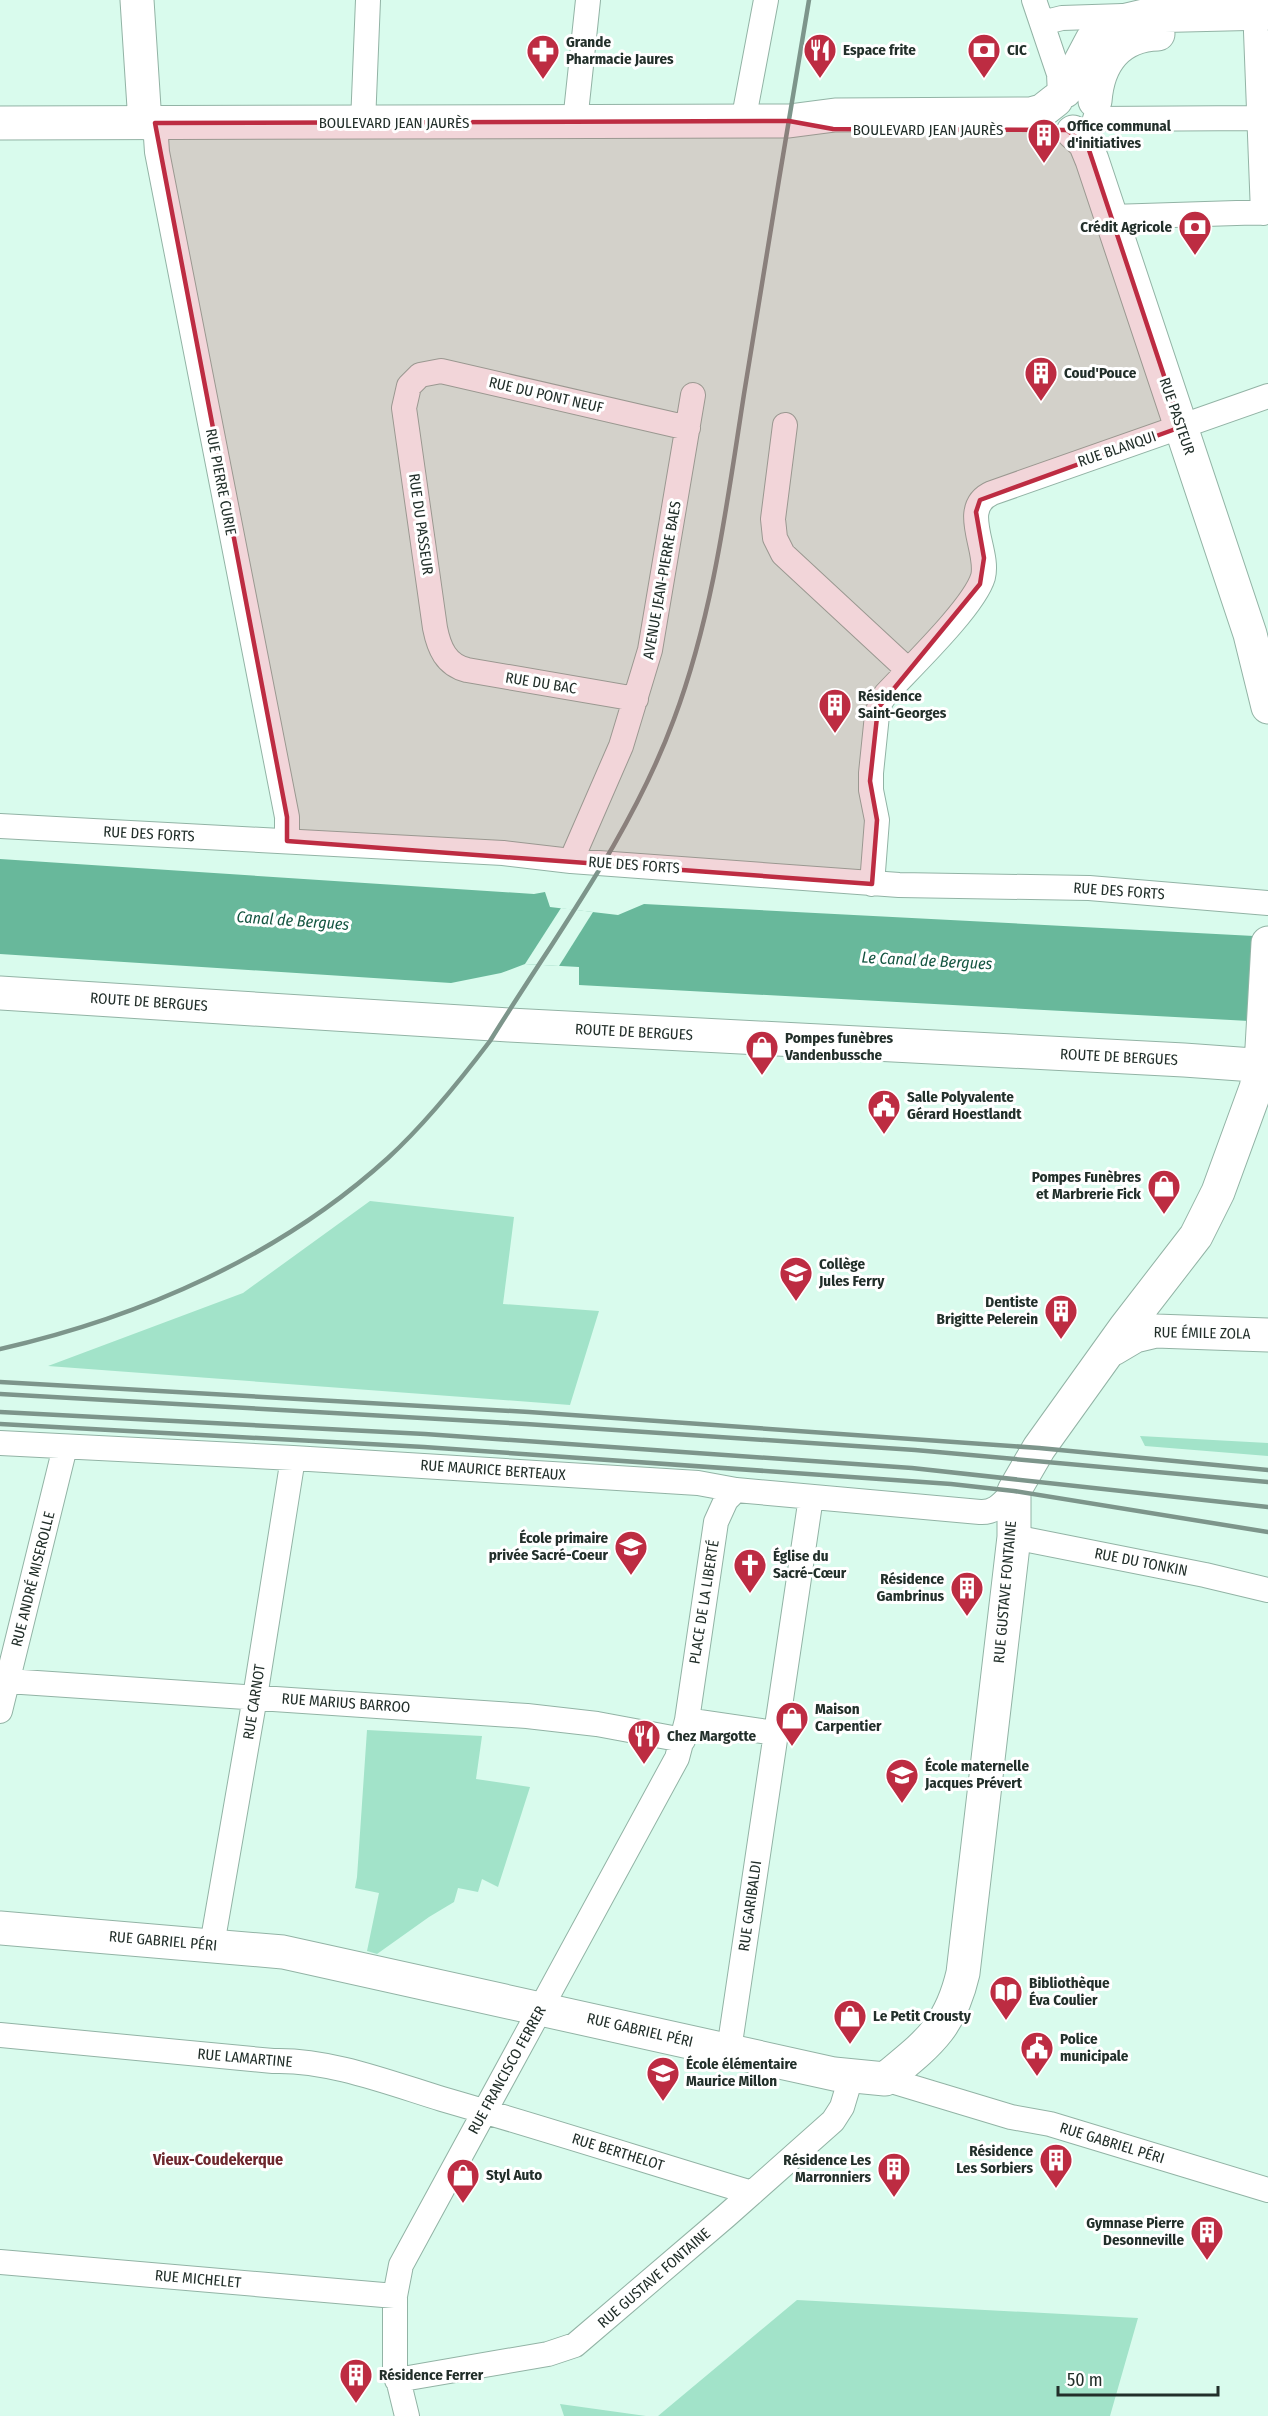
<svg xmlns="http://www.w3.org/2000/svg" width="1268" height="2416" viewBox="0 0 1268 2416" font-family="'Fira Sans Condensed',sans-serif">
<rect width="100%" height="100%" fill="#d9fbed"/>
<!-- green -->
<path fill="#a2e3c9" d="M370,1201L514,1217L503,1304L599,1311L570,1405L48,1366L243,1293Z
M1140,1436L1268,1443V1456L1145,1446Z
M367,1730L482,1736L476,1779L530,1787L498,1887L482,1879L478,1892L458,1888L454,1902L429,1917L377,1954L367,1951L379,1893L355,1888L357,1877Z
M797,2300L1138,2318L1110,2416H658Z
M560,2404L646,2416H564Z"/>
<!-- water -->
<path fill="#68b89b" d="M0,859L534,894L545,892L550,907L618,915L644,904L1254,936L1268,1022L579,985V967L525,964L501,973L451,983L0,954Z"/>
<!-- pier -->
<path fill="#d9fbed" d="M561,908L593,912L559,966L525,964Z"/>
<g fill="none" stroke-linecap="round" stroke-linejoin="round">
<defs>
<path id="street" d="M1034,0L1059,74L1060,95
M1042,23L1062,18L1123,16
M1256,32L1263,213
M1095,119L1259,118
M575,122L588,0
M743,122L766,0
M155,123L157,152L287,817V841
M363,123L368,0
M1111,217L1268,212
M785,425L773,519L775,538L783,554L908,670
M636,699L467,670C446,665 439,648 435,628L404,408L409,386L420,375L441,371L688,428
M0,826L503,853L571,861L899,885L1089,888L1268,903
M571,861L621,746L650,650L693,395
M872,884L877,820L871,790V773L877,715L881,701L886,694C910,668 974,607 983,577C990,550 958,508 992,493L1268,396
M0,1443L293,1458L698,1483L736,1490L980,1512C996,1513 1003,1502 1014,1491
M1014,1537L1205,1575L1268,1590
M7,1681L527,1716L597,1724L683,1740
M0,1711L65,1447
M687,1720L775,1733
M212,1945L255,1697L293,1458
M0,2035L273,2061C328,2059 390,2083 442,2099C546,2129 649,2162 752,2193
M729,2050L811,1497
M885,2079L1011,2117L1050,2124L1268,2190
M0,2262L395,2296
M397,2380L548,2354L575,2345L726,2216L833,2121L842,2107L851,2077
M407,2416L395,2367V2296L401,2265L677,1758L687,1720L716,1522L726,1500L736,1490"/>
<path id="secondary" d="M137,0L145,123
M1065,91L1092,40L1101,30L1118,22L1144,16L1268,13
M1095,101C1098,63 1117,35 1158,34
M0,123L789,121L835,115L1031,114L1042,111L1056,100
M1073,132L1085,143L1092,160L1250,634L1268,707
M0,993L509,1025L1184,1060L1268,1066
M1113,1349L1135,1336L1156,1331L1268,1335
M0,1928L283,1952L834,2074L885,2079C927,2044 950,2029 963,1973L1014,1537V1491L1039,1448L1125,1328L1196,1236L1218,1192L1256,1088L1261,1065L1268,943"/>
</defs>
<!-- street casing -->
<use href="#street" stroke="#92b3a5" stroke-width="26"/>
<!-- secondary casing -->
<use href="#secondary" stroke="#92b3a5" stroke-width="35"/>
<!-- street -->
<use href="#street" stroke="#fff" stroke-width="24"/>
<!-- secondary -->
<use href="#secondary" stroke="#fff" stroke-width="33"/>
<!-- rail -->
<path stroke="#7d958b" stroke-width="4.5" d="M0,1349C141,1317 280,1256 388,1158C426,1123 459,1082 490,1041C555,936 631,836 674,719C713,615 727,503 744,394C765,263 787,131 809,0
M0,1382L529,1412L1039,1448L1268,1470
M0,1394L526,1424L915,1450L1268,1482
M0,1412L425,1434L912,1468L1268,1507
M0,1424L424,1447L951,1484L1014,1491L1268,1532"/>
</g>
<!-- marked area -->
<path fill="#bd2c42" fill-opacity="0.2" stroke="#bd2c42" stroke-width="4.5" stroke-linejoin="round" d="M789,121L833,129L1067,130L1088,147L1181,427L980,500L976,512L984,558L980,584L878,708L870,781L877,820L872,884L287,841V817L155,123Z"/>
<!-- icons -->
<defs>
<symbol id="restaurant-pin" viewBox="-11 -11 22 30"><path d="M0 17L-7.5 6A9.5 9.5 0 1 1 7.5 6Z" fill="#bd2c42" stroke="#fff"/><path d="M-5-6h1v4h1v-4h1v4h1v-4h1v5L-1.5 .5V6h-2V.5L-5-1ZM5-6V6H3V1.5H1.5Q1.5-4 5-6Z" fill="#fff"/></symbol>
<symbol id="bank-pin" viewBox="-11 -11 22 30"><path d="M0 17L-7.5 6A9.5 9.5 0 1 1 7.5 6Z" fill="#bd2c42" stroke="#fff"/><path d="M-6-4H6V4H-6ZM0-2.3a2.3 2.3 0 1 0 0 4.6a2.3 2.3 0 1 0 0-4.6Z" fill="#fff"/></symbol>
<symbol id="pharmacy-pin" viewBox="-11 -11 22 30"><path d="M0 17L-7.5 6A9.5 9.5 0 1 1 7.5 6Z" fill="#bd2c42" stroke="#fff"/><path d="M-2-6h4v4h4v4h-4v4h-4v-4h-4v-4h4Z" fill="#fff"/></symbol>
<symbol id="building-pin" viewBox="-11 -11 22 30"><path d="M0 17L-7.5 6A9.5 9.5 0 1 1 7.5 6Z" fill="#bd2c42" stroke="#fff"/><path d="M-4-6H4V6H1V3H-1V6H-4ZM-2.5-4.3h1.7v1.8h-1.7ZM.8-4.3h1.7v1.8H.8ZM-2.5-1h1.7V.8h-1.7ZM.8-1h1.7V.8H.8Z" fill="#fff"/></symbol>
<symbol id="shop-pin" viewBox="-11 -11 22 30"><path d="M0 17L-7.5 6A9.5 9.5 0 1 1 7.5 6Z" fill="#bd2c42" stroke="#fff"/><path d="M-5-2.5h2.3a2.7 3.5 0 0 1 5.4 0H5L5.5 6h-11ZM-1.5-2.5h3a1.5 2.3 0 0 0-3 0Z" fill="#fff"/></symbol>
<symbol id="civic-pin" viewBox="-11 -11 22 30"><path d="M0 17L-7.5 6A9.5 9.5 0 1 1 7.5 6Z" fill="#bd2c42" stroke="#fff"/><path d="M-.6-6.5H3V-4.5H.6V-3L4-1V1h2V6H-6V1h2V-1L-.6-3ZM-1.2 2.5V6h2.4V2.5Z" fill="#fff"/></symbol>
<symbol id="school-pin" viewBox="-11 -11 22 30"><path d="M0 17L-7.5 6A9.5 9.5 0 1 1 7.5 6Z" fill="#bd2c42" stroke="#fff"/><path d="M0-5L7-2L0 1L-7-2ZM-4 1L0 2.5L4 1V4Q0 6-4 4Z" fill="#fff"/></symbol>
<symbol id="church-pin" viewBox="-11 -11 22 30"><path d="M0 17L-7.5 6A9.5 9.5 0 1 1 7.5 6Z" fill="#bd2c42" stroke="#fff"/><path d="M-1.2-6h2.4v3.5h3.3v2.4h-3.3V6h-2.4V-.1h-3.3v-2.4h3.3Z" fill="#fff"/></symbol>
<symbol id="library-pin" viewBox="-11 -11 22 30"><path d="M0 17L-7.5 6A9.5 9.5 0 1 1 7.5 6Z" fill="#bd2c42" stroke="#fff"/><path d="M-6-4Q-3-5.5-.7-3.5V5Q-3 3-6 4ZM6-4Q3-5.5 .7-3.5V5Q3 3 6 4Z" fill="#fff"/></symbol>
</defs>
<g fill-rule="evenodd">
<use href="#restaurant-pin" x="801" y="31" width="38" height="52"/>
<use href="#bank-pin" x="965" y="31" width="38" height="52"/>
<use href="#pharmacy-pin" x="524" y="32" width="38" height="52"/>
<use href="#building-pin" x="1025" y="116" width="38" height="52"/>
<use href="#bank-pin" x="1176" y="208" width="38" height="52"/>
<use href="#building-pin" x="1022" y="354" width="38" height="52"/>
<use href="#building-pin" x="816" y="686" width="38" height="52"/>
<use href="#shop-pin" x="743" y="1028" width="38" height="52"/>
<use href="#civic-pin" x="865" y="1087" width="38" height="52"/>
<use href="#shop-pin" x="1145" y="1167" width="38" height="52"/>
<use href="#school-pin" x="777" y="1254" width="38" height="52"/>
<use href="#building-pin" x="1042" y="1292" width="38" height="52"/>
<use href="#school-pin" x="612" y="1528" width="38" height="52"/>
<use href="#church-pin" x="731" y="1546" width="38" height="52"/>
<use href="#building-pin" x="948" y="1569" width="38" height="52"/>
<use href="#shop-pin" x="773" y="1699" width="38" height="52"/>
<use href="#restaurant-pin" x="625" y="1717" width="38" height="52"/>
<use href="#school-pin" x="883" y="1756" width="38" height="52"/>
<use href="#library-pin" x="987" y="1973" width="38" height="52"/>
<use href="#shop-pin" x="831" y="1997" width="38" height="52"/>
<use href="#civic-pin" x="1018" y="2029" width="38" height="52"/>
<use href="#school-pin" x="644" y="2054" width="38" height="52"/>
<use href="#building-pin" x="1037" y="2141" width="38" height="52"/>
<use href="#building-pin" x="875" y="2150" width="38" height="52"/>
<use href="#shop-pin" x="444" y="2156" width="38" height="52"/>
<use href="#building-pin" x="1188" y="2213" width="38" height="52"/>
<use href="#building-pin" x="337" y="2356" width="38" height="52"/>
</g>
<g text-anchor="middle" stroke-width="6" stroke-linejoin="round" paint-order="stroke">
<!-- poi labels -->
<g font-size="15" font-weight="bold" fill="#222f2a" stroke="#fff" text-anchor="start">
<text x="566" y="47">Grande<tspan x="566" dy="17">Pharmacie Jaures</tspan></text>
<text x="843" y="55">Espace frite</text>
<text x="1007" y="55">CIC</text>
<text x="1067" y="131">Office communal<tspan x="1067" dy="17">d'initiatives</tspan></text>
<text x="1172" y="232" text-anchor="end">Crédit Agricole</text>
<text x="1064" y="378">Coud'Pouce</text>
<text x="858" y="701">Résidence<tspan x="858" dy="17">Saint-Georges</tspan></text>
<text x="785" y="1043">Pompes funèbres<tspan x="785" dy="17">Vandenbussche</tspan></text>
<text x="907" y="1102">Salle Polyvalente<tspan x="907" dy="17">Gérard Hoestlandt</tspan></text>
<text x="1141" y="1182" text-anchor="end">Pompes Funèbres<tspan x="1141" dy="17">et Marbrerie Fick</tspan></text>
<text x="819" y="1269">Collège<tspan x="819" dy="17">Jules Ferry</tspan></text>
<text x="1038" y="1307" text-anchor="end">Dentiste<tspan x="1038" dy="17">Brigitte Pelerein</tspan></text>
<text x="608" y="1543" text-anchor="end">École primaire<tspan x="608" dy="17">privée Sacré-Coeur</tspan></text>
<text x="773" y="1561">Église du<tspan x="773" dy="17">Sacré-Cœur</tspan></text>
<text x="944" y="1584" text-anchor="end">Résidence<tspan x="944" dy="17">Gambrinus</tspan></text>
<text x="815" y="1714">Maison<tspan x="815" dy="17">Carpentier</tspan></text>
<text x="667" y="1741">Chez Margotte</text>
<text x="925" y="1771">École maternelle<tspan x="925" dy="17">Jacques Prévert</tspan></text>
<text x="1029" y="1988">Bibliothèque<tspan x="1029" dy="17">Éva Coulier</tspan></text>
<text x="873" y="2021">Le Petit Crousty</text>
<text x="1060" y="2044">Police<tspan x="1060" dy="17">municipale</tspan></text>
<text x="686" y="2069">École élémentaire<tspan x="686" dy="17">Maurice Millon</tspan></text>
<text x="1033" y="2156" text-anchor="end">Résidence<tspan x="1033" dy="17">Les Sorbiers</tspan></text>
<text x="871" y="2165" text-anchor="end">Résidence Les<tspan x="871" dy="17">Marronniers</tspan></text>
<text x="486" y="2180">Styl Auto</text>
<text x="1184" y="2228" text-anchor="end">Gymnase Pierre<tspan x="1184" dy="17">Desonneville</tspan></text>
<text x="379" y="2380">Résidence Ferrer</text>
</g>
<!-- street labels -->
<g font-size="15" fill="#222f2a" stroke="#fff">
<text x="394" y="128">BOULEVARD JEAN JAURÈS</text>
<text x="928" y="135">BOULEVARD JEAN JAURÈS</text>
<text transform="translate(546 395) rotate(13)" y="5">RUE DU PONT NEUF</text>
<text transform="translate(1177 416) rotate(71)" y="5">RUE PASTEUR</text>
<text transform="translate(1117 449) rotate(-19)" y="5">RUE BLANQUI</text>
<text transform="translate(221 482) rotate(79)" y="5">RUE PIERRE CURIE</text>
<text transform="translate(421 524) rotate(82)" y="5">RUE DU PASSEUR</text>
<text transform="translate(662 580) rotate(-80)" y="5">AVENUE JEAN-PIERRE BAES</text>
<text transform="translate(541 683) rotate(9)" y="5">RUE DU BAC</text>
<text transform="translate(149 834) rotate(3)" y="5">RUE DES FORTS</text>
<text transform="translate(634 865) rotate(4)" y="5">RUE DES FORTS</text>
<text transform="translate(1119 891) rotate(4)" y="5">RUE DES FORTS</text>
<text transform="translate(149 1002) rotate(4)" y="5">ROUTE DE BERGUES</text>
<text transform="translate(634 1032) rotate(3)" y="5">ROUTE DE BERGUES</text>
<text transform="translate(1119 1057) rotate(3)" y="5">ROUTE DE BERGUES</text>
<text transform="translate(1202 1333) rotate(1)" y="5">RUE ÉMILE ZOLA</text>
<text transform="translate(493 1470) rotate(4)" y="5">RUE MAURICE BERTEAUX</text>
<text transform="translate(1141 1562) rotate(11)" y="5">RUE DU TONKIN</text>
<text transform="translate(33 1579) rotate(-76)" y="5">RUE ANDRÉ MISEROLLE</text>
<text transform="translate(1005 1592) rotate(-85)" y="5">RUE GUSTAVE FONTAINE</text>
<text transform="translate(704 1602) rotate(-81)" y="5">PLACE DE LA LIBERTÉ</text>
<text transform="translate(254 1702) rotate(-81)" y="5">RUE CARNOT</text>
<text transform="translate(346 1703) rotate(4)" y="5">RUE MARIUS BARROO</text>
<text transform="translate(750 1906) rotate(-82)" y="5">RUE GARIBALDI</text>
<text transform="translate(163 1941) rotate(5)" y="5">RUE GABRIEL PÉRI</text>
<text transform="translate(640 2030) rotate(13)" y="5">RUE GABRIEL PÉRI</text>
<text transform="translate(245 2058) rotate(5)" y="5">RUE LAMARTINE</text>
<text transform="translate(507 2070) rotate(-61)" y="5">RUE FRANCISCO FERRER</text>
<text transform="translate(1112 2143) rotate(17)" y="5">RUE GABRIEL PÉRI</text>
<text transform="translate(618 2152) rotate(17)" y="5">RUE BERTHELOT</text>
<text transform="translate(654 2278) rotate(-41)" y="5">RUE GUSTAVE FONTAINE</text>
<text transform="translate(198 2279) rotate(5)" y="5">RUE MICHELET</text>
</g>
<!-- water labels -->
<g font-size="16" font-style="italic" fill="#145541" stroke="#fff">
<text transform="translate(293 920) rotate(4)" y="6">Canal de Bergues</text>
<text transform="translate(927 960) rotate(3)" y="6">Le Canal de Bergues</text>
</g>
<!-- neighbourhood labels -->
<g font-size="16" font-weight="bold" fill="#6e282e" stroke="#fff">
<text x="218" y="2165">Vieux-Coudekerque</text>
</g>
</g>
<!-- scale -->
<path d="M1058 2386v9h160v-9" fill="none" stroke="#222f2a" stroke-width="3"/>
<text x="1067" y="2386" font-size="18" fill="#222f2a" stroke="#ffffff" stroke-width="4.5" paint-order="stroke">50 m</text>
</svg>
